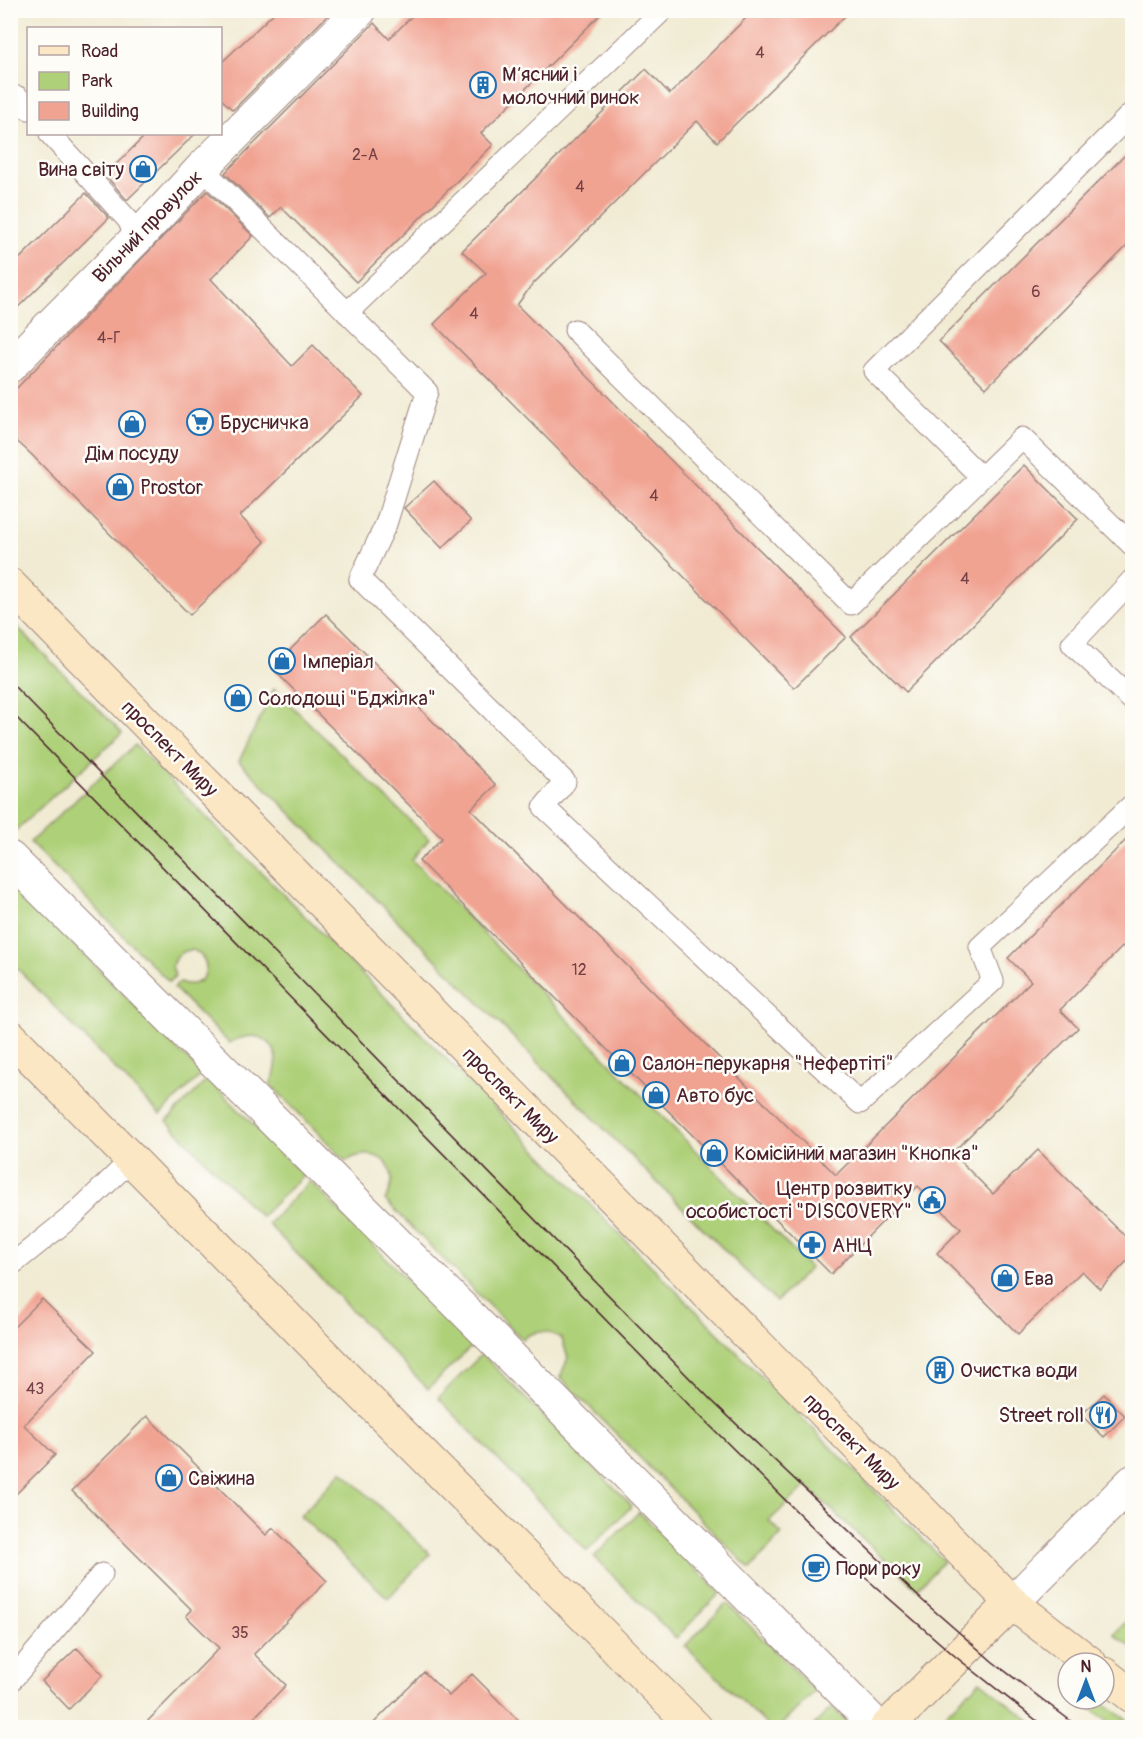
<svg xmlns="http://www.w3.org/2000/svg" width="1143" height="1738" viewBox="0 0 1143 1738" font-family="Pangolin,sans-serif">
<rect width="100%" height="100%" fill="#fdfcf7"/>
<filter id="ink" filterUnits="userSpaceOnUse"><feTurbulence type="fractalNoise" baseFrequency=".0167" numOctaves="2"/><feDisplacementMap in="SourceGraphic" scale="12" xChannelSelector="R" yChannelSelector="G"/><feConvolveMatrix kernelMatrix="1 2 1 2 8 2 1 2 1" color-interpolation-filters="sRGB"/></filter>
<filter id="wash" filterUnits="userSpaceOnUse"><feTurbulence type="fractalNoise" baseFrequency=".008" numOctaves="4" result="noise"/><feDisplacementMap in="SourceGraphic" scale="24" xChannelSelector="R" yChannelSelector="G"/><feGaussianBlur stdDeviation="1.35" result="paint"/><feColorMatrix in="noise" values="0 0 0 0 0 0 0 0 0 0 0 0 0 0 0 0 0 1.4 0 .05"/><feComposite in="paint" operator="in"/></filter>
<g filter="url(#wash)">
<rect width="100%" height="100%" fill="#f1ebd3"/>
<!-- green -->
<path fill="#aed078" stroke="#7c7852" stroke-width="1.5" d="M11,621L122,733L16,830L10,824Z
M274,689L429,839L412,860L810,1268L776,1302L239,761Z
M135,745L944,1561L917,1589L806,1486L769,1521L782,1534L750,1569L560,1377L568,1358L562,1339C547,1330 537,1329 522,1339L385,1200C405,1170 378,1142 346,1161L270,1084C289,1050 263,1023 229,1043L174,988L180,982C203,993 218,962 193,950C182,950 175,955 172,966L175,976L169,982L30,842Z
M10,879L202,1074L160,1115L11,962Z
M208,1079L303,1175L261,1217L167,1121Z
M310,1181L472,1346L428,1389L268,1224Z
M482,1354L632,1506L587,1551L438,1398Z
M342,1471L430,1554L388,1598L300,1516Z
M639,1512L720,1593L676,1638L594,1557Z
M727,1603L815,1691L779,1727H769L685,1646Z
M1132,1616V1648L1114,1634Z
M980,1681L1038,1727H932Z
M1078,1699H1098L1132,1724V1727H1115Z
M832,1707L851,1726L849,1728L812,1727Z"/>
<g id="blocks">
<!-- building -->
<path fill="#f1a392" d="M277,10H333L233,110L220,98V64Z
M418,10H605L481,133L493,145L356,282L281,207L270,218L225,173L374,23L389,39Z
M754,10H851L717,142L697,121L532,285L517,305L846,637L794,688L434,324L486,273L462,251L646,69L670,94Z
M147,134H195L127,200L105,175Z
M1132,148V241L986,388L939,341Z
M207,191L253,236L211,279L292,366L313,345L363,396L240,516L265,542L190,615L31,454L10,435V395Z
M86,193L109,218L10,315V268Z
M1024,465L1078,519L906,692L851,637Z
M434,481L471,521L442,548L404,508Z
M326,614L496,785L471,809L836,1175L1031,981L1008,958L1132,834V937L1060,1010L1078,1028L952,1153L993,1194L1038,1150L1132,1243V1256L1100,1289L1082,1271L1018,1334L937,1253L961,1229L918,1186L831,1274L419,861L442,838L272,668Z
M42,1299L96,1351L24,1425L55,1455L10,1500V1331Z
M1104,1394L1125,1416L1104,1437L1081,1415Z
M147,1416L266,1535L273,1528L327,1581L254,1654L286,1685L244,1728H141L219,1648L186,1616L192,1610L72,1491Z
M77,1648L103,1675L69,1709L42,1681Z
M424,1672L449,1696L472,1674L526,1728H369Z"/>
</g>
</g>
<g filter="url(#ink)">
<use href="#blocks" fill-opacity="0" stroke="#9e857f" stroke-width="1.5"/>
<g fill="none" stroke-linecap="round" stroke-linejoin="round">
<defs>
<path id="lane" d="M18,97L28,109
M50,134L128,220L137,238
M202,168L427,392L386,524L360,579L565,782L544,807L860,1103L993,981L980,947L1132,805
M347,313L663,10
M575,330L851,604L1022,438L1132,545
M980,476L874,371L1132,113
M1132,580L1072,644L1132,700
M10,1266L76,1213L131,1160
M10,1682L102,1574"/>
<path id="street" d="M10,366L137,238L202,168L360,10
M10,858L491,1337L869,1718
M1012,1603L1132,1482"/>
<path id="secondary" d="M10,585L1012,1603L1090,1663
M10,1036L365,1397L696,1728
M1104,1674L1132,1696
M886,1728L1012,1603"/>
</defs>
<!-- lane casing -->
<use href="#lane" stroke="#9e857f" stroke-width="23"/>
<!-- street casing -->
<use href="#street" stroke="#9e857f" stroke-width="35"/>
<!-- secondary casing -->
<use href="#secondary" stroke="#9e857f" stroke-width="35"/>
<!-- lane -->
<use href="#lane" stroke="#fff" stroke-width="21"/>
<!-- street -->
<use href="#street" stroke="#fff" stroke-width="33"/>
<!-- secondary -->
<use href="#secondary" stroke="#fbe7c3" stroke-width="33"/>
<!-- tram -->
<path stroke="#4a1f2b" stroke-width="1.5" d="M10,682L710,1399L923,1601L993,1662L1080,1728
M10,711L690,1406L853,1567L956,1657L1046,1728"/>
</g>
</g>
<!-- icons -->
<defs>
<symbol id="building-ring" viewBox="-11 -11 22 22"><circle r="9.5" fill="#fdfcf7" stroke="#1f6fb2" stroke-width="1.5"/><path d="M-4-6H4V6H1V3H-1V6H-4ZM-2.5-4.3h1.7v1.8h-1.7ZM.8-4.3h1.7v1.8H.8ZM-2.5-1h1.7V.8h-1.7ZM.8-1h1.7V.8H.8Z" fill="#1f6fb2"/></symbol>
<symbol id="shop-ring" viewBox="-11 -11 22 22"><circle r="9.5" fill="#fdfcf7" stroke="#1f6fb2" stroke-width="1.5"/><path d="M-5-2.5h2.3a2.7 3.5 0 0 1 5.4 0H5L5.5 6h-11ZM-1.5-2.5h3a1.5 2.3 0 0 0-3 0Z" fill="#1f6fb2"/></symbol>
<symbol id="supermarket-ring" viewBox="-11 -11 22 22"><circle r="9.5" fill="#fdfcf7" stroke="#1f6fb2" stroke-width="1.5"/><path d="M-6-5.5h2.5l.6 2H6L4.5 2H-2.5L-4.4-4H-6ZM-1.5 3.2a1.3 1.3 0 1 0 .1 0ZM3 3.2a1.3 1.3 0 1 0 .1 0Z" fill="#1f6fb2"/></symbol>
<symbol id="civic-ring" viewBox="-11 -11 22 22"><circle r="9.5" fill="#fdfcf7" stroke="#1f6fb2" stroke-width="1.5"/><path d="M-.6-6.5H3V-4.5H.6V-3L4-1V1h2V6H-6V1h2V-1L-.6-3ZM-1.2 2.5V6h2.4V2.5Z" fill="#1f6fb2"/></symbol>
<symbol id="pharmacy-ring" viewBox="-11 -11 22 22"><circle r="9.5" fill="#fdfcf7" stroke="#1f6fb2" stroke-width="1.5"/><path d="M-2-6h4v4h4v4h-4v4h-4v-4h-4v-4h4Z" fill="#1f6fb2"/></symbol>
<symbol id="restaurant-ring" viewBox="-11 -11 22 22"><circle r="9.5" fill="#fdfcf7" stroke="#1f6fb2" stroke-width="1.5"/><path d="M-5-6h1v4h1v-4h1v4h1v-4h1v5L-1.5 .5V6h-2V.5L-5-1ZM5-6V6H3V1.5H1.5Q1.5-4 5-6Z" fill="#1f6fb2"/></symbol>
<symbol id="cafe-ring" viewBox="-11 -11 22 22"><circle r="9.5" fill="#fdfcf7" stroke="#1f6fb2" stroke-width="1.5"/><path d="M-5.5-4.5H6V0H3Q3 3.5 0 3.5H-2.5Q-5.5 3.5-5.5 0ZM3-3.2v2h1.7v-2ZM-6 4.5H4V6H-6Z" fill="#1f6fb2"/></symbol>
</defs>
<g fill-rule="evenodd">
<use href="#building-ring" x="468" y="70" width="30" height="30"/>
<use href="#shop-ring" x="128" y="154" width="30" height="30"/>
<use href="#supermarket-ring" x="185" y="407" width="30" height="30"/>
<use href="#shop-ring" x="117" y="409" width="30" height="30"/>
<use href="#shop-ring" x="105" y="472" width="30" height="30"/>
<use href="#shop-ring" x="267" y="646" width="30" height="30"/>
<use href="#shop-ring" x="223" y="683" width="30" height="30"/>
<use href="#shop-ring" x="607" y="1048" width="30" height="30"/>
<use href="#shop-ring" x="641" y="1080" width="30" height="30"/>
<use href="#shop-ring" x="699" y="1138" width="30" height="30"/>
<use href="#civic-ring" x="917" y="1185" width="30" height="30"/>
<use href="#pharmacy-ring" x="797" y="1230" width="30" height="30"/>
<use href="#shop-ring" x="990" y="1263" width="30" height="30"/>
<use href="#building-ring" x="925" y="1355" width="30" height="30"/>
<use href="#restaurant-ring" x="1088" y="1400" width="30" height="30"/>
<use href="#shop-ring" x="154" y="1463" width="30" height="30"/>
<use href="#cafe-ring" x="801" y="1553" width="30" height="30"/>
</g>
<g text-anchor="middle" stroke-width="5" stroke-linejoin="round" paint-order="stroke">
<!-- number labels -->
<g font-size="16" fill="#744045">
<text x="760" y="58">4</text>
<text x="365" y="160">2-А</text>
<text x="580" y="192">4</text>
<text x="1036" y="297">6</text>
<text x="474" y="319">4</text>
<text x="109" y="343">4-Г</text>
<text x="654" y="501">4</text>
<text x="965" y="584">4</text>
<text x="579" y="975">12</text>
<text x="35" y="1394">43</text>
<text x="240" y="1638">35</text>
</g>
<!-- poi labels -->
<g font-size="20" fill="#4a1f2b" stroke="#fdfcf7" text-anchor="start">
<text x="502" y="81">Мʼясний і<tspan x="502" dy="23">молочний ринок</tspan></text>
<text x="124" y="176" text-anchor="end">Вина світу</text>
<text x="220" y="429">Брусничка</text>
<text x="132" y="460" text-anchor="middle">Дім посуду</text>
<text x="140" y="494">Prostor</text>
<text x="302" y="668">Імперіал</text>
<text x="258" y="705">Солодощі "Бджілка"</text>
<text x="642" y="1070">Салон-перукарня "Нефертіті"</text>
<text x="676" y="1102">Авто бус</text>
<text x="734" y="1160">Комісійний магазин "Кнопка"</text>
<text x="912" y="1195" text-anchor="end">Центр розвитку<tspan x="912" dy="23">особистості "DISCOVERY"</tspan></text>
<text x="832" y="1252">АНЦ</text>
<text x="1024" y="1285">Ева</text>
<text x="960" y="1377">Очистка води</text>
<text x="1084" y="1422" text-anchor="end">Street roll</text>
<text x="188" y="1485">Свіжина</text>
<text x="836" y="1575">Пори року</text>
</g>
<!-- street labels -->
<g font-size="20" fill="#4a1f2b" stroke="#fdfcf7">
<text transform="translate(147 226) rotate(-46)" y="7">Вільний провулок</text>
<text transform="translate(170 748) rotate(45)" y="7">проспект Миру</text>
<text transform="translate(511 1095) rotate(45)" y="7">проспект Миру</text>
<text transform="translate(852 1441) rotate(45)" y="7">проспект Миру</text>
</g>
</g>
<!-- margin -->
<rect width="1143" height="1738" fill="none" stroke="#fdfcf7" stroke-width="36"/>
<!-- legend -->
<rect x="27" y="27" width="195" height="108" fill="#fdfcf7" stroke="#b5a4a5" stroke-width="1.5"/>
<rect x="39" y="46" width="30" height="9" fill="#fbe7c3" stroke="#b5a4a5" stroke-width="1.5"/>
<text x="81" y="57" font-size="18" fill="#4a1f2b">Road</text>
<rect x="39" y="72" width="30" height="18" fill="#aed078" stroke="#b5a4a5" stroke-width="1.5"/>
<text x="81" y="87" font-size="18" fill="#4a1f2b">Park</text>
<rect x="39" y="102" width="30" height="18" fill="#f1a392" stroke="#b5a4a5" stroke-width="1.5"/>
<text x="81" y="117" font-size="18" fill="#4a1f2b">Building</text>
<!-- north arrow -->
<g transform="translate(1086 1681)"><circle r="28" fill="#fdfcf7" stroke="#b5a4a5" stroke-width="1.5"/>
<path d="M0-4.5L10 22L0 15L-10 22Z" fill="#1f6fb2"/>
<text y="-9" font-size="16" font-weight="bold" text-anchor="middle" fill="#4a1f2b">N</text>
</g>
</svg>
